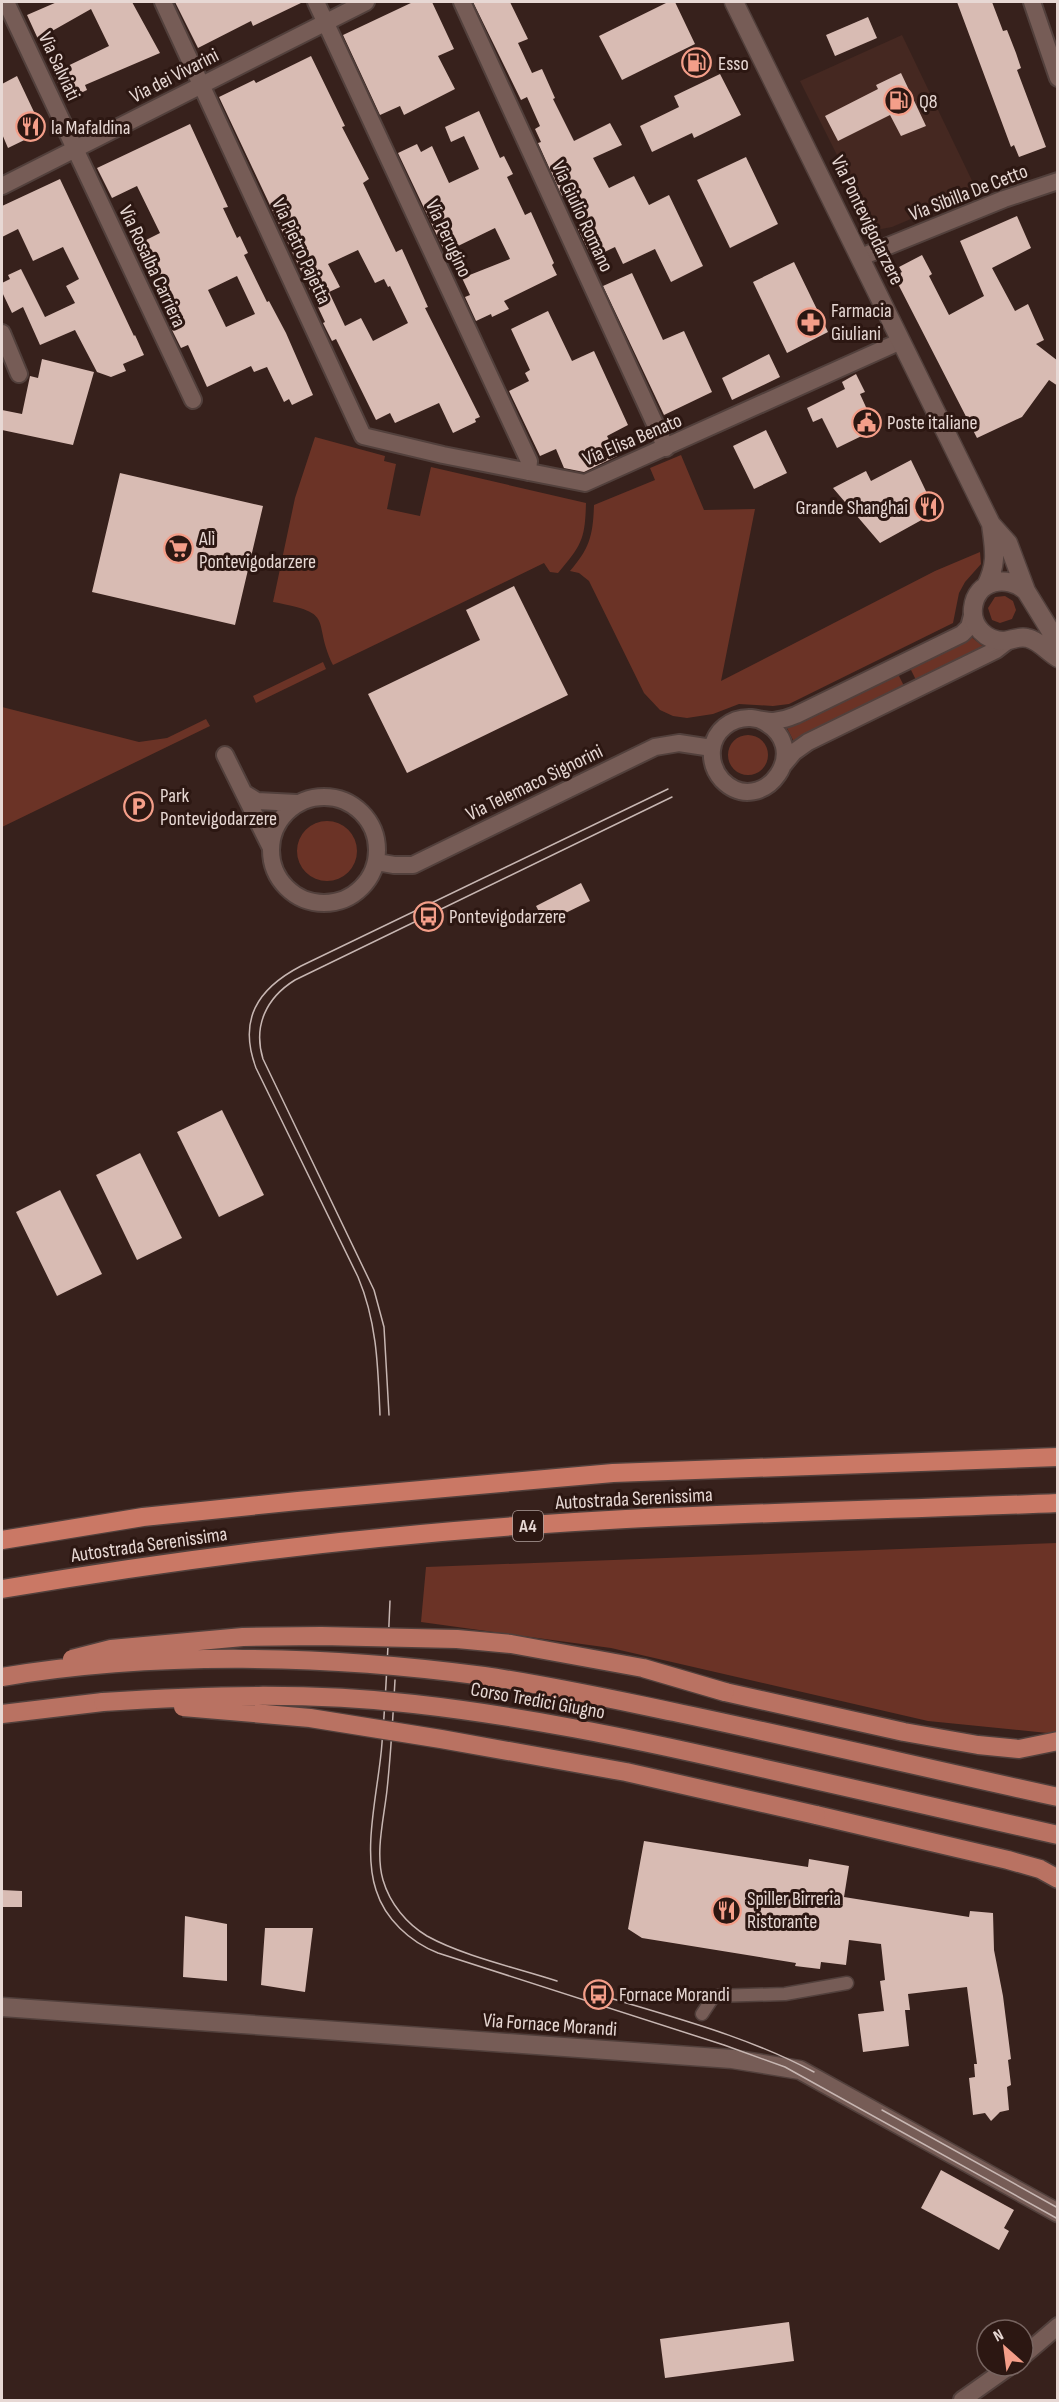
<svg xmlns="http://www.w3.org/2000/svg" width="1059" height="2402" viewBox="0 0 1059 2402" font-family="'Sofia Sans Condensed',sans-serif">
<rect width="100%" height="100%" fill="#37211c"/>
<!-- built -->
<path fill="#452821" d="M902,35L977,191L892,227L881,229L867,221L853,187L800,81Z"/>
<!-- green -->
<path fill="#6b3326" d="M315,437L385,456L384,461L396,464L387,509L420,516L431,467L586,503C585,539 582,545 558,573L550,572L544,563L333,665C311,619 338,614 273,602L295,498Z
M681,455L704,510L755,509L721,681L935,571L980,552L981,564L965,582L959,593L953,623L789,704L773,706L739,704L713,714L687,718L673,716L660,710L644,693L589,581L579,573L570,571C590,548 593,535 594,505L655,480L650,468Z
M1005,596L1013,601L1016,610L1012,619L1000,623L992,620L988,608L995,597Z
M970,636L984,647L917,682L909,666Z
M323,662L326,669L256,703L253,696Z
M897,672L905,688L794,742L786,726Z
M2,707L139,742L167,738L206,719L210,726L2,827Z
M728 755a20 20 0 1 1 40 0a20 20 0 1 1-40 0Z
M297 851a30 30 0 1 1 60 0a30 30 0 1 1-60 0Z
M1057,1543V1734L928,1721L611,1648L421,1622L426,1567Z"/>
<!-- building -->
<path fill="#d8bbb3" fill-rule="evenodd" d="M57,2H132L160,53L85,85L87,90L66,100L53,73L109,46L91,9L38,39L27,15Z
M175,2H303L253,26L251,21L198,48Z
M413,2H432L454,49L438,56L455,89L404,115L400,106L380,115L343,35Z
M473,2H510L528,39L518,43L532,73L542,69L555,98L553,99L574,141L610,123L622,145L593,158L609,188L634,176L649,205L669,195L703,266L671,282L655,249L623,264L615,247L592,258L578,229L584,226L568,193L562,196L538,143L541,142L535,129L540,126L527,97L521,100Z
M668,2H675L695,44L622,80L599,36Z
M957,2H992L1003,31L1007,30L1016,53L1021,68L1017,70L1046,147L1019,157L1014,145L1011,147Z
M868,17L877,38L835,56L826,35Z
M311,56L345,126L342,127L369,179L363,183L396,252L402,249L428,307L425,308L480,417L475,419L476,422L453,433L439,403L395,423L390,413L376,420L336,339L332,341L323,323L325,322L219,97L254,80L256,83ZM358,250L375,283L384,279L388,287L390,286L408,323L373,341L361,318L345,326L329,292L340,287L328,264Z
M901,73L926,126L901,136L890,115L838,141L825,116L878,89L876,85Z
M720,74L741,115L694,138L692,133L652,152L640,126L679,107L674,96Z
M17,76L43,131L8,148L2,134V84Z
M479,111L500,158L504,156L513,174L507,177L525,215L531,212L554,263L552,265L557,275L504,301L509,309L492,317L491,314L476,321L465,297L470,295L462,278L510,259L495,228L458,246L456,242L443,248L398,153L417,144L421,152L432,146L449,183L479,169L464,136L451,142L445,127Z
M190,124L228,207L223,208L237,238L240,236L248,253L244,255L267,302L269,301L286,333L313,395L292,405L289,399L284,402L267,367L254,372L251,366L207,387L188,345L181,348L170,326L172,325L155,291L159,289L138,244L160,233L137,186L112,198L97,168ZM237,276L255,314L226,327L208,290Z
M746,157L778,224L730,248L697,180Z
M60,179L134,336L135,335L144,355L123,364L126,371L111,377L97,372L75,330L40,345L23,307L12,313L2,292V283L10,279L8,275L21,269L45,317L75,303L66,286L79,279L63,247L33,261L18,229L2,237V206Z
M1017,216L1031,248L992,268L1015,311L1028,304L1044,340L1036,344L1058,361V386L1049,380L1022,417L977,438L897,282L899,281L896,275L902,272L899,267L922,255L932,274L929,276L949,315L984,296L960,241Z
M794,262L828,332L787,353L753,282Z
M632,273L663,340L684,331L712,392L664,415L603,286Z
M548,311L572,361L594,351L628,425L607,436L617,456L584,472L564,468L556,449L540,456L509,391L529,381L525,373L530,370L511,329Z
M769,354L780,377L732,400L722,378Z
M42,359L94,372L73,445L2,430V410L22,414L30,376L38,378Z
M856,374L865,392L860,394L876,429L837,448L822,418L813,422L807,408L845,389L842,382Z
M766,430L787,473L754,489L733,446Z
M911,460L936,512L880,543L833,488L866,471L871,481Z
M120,473L263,506L235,625L92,592Z
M514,586L568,695L407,773L368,694L480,640L466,610Z
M581,883L590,901L545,923L536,906Z
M222,1110L264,1195L219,1217L177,1132Z
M140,1153L182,1238L137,1260L96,1175Z
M60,1190L102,1274L57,1296L16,1212Z
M644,1841L808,1867L809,1859L849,1866L844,1897L969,1917L970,1911L993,1913L994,1950L1003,1996L1011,2059L1008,2060L1011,2085L1007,2087L1009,2110L1000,2112L991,2121L985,2113L973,2115L969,2078L975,2077L974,2064H977L967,1987L908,1994L910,2010H905L909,2046L863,2052L858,2014L884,2011L880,1981L885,1980L881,1944L849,1940L846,1965L821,1962L820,1969L795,1966L796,1963L642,1938L628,1929Z
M2,1890L22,1891V1907H2Z
M185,1916L227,1924V1981L183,1977Z
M265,1928H313L305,1992L261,1985Z
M941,2170L1014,2210L1004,2228L1009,2231L999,2250L921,2208Z
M789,2322L794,2361L665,2378L660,2339Z"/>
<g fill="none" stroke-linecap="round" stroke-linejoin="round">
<defs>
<path id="pedestrian" d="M702,2014L714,1996L785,1994L847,1983"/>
<path id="minor" d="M6,2L193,400
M163,2L363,436L443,455L585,483L901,341
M316,2L529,461L528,472
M462,2L666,448
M1032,2L1058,78
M2,186L366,2
M861,257L1004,199L1058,181
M2,333L19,374
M758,719C819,745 762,821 722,780C715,772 711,761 712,750C714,731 731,717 751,718C759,719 766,721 774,721C782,720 789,718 796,715L962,634L969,627L973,612
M225,755L271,848
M784,764L794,752L808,742L996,650L1009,640
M244,793L257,801L297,803
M271 850a53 53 0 1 1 106 0a53 53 0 1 1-106 0Z
M377,862L394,865H413L655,747L679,743L712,748
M1023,2356L1058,2326
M962,2400L1010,2366"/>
<path id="tertiary" d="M2,2007L732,2059L800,2070L1058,2213"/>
<path id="secondary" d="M734,2L991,524L1008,543L1026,591L1058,643
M986,586C998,562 994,549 991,524
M1026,591C1007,574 976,580 973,608C971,626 986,641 1004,641C1012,640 1019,636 1027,638C1038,640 1048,652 1058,658"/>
<path id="trunk" d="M725,1692L904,1732L978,1745L1019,1749L1058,1741
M2,1714L103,1702
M816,1815L1008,1860L1040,1869L1058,1879"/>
<path id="motorway" d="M2,1540L143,1517L298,1501L613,1473L1058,1457
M2,1589C208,1554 417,1530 626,1519C770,1512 914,1509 1058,1503"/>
</defs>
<!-- pedestrian casing -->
<use href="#pedestrian" stroke="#52403c" stroke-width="15"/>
<!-- minor casing -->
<use href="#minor" stroke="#52403c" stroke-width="20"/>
<!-- tertiary casing -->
<use href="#tertiary" stroke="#52403c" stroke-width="21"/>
<!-- secondary casing -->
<use href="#secondary" stroke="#52403c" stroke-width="21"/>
<!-- trunk casing -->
<use href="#trunk" stroke="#52403c" stroke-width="21"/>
<!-- motorway casing -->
<use href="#motorway" stroke="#52403c" stroke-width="21"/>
<!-- pedestrian -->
<use href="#pedestrian" stroke="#765c56" stroke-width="12"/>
<!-- minor -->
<use href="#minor" stroke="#765c56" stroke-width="16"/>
<!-- tertiary -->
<use href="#tertiary" stroke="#765c56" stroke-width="18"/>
<!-- secondary -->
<use href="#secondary" stroke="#765c56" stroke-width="18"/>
<!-- trunk -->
<use href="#trunk" stroke="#b97262" stroke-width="18"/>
<!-- motorway -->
<use href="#motorway" stroke="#ca7865" stroke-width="18"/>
<!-- tram -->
<path stroke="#c7b6b2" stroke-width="1.5" d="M380,1415C378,1367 377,1322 358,1277L256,1068C238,1020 257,989 301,966L668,789
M389,1415L384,1327L374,1290L263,1059C253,1026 266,998 295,980L672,797
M390,1601C388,1648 386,1696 382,1743C379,1787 362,1848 376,1890C385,1919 410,1942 438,1953L724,2045L785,2067L1058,2219
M395,1680C393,1717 391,1753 387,1790C384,1818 375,1852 383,1880C390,1904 407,1924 427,1936C463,1956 517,1968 557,1981
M600,1995C671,2017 747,2036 814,2072
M882,2110L1058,2208"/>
<defs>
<path id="trunk-bridge" d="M72,1659L111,1649L243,1637L321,1636L457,1639L511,1644L643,1668L725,1692
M2,1677C158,1651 327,1655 484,1676C548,1685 611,1699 674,1712C802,1739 930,1769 1058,1797
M103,1702C207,1695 311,1692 414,1704C522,1716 629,1738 735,1762C843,1786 950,1811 1058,1835
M183,1707L310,1718L441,1739L626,1772L816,1815"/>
</defs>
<!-- trunk-bridge casing -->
<use href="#trunk-bridge" stroke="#52403c" stroke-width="21" stroke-linecap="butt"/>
<!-- trunk-bridge -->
<use href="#trunk-bridge" stroke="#b97262" stroke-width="18"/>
</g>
<!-- icons -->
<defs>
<symbol id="fuel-ring" viewBox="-11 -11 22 22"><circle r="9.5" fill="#2c1712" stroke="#f49e89" stroke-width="1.5"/><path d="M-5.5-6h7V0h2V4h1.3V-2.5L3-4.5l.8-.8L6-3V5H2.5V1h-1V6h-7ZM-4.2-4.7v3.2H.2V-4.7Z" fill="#f49e89"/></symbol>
<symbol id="restaurant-ring" viewBox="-11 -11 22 22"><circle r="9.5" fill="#2c1712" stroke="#f49e89" stroke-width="1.5"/><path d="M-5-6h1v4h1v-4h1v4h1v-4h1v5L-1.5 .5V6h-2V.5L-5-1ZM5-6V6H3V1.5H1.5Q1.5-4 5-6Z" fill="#f49e89"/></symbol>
<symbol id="pharmacy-ring" viewBox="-11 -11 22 22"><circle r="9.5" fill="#2c1712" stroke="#f49e89" stroke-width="1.5"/><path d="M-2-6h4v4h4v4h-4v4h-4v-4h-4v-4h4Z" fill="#f49e89"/></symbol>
<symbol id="civic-ring" viewBox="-11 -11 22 22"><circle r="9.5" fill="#2c1712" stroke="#f49e89" stroke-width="1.5"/><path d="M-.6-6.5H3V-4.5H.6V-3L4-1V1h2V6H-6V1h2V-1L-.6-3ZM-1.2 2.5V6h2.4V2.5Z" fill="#f49e89"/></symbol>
<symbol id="supermarket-ring" viewBox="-11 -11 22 22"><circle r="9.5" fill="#2c1712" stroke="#f49e89" stroke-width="1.5"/><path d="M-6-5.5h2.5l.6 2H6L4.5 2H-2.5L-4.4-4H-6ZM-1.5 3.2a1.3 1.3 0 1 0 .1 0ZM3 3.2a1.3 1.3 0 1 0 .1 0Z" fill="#f49e89"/></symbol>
<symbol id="parking-ring" viewBox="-11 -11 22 22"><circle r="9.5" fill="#2c1712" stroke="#f49e89" stroke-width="1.5"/><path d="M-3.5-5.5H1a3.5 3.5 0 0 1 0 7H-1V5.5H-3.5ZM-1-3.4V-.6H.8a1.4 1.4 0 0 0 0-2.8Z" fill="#f49e89"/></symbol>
<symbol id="bus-ring" viewBox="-11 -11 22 22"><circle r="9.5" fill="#2c1712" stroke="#f49e89" stroke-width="1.5"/><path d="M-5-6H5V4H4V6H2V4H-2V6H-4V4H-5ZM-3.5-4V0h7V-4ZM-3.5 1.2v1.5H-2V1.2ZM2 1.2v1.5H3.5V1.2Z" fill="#f49e89"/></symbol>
</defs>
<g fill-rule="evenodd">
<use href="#fuel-ring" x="680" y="46" width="33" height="33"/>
<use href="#fuel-ring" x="882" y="84" width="33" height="33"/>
<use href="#restaurant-ring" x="14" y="110" width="33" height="33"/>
<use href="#pharmacy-ring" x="794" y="306" width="33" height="33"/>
<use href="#civic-ring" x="850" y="406" width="33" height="33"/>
<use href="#restaurant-ring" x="912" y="490" width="33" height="33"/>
<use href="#supermarket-ring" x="162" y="532" width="33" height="33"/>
<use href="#parking-ring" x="122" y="790" width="33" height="33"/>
<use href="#bus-ring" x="412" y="900" width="33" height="33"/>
<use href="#restaurant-ring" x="710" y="1894" width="33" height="33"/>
<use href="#bus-ring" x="582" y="1978" width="33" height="33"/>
</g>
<g text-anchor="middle" stroke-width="6" stroke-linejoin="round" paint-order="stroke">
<!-- shield labels -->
<rect fill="#2c1712" stroke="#af9e9a" stroke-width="1.5" x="513" y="1511" width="30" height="30" rx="4.5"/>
<g font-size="18" font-weight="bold" fill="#e7d8d4">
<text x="528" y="1532">A4</text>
</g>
<!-- poi labels -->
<g font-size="20" fill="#e7d8d4" stroke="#2c1712" text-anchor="start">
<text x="718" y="70">Esso</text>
<text x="919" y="108">Q8</text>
<text x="51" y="134">la Mafaldina</text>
<text x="831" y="317">Farmacia<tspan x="831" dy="23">Giuliani</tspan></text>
<text x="887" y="429">Poste italiane</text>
<text x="908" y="514" text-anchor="end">Grande Shanghai</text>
<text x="199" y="545">Alì<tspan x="199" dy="23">Pontevigodarzere</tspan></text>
<text x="160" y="802">Park<tspan x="160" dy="23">Pontevigodarzere</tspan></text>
<text x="449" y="923">Pontevigodarzere</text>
<text x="747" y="1905">Spiller Birreria<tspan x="747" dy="23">Ristorante</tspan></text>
<text x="619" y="2001">Fornace Morandi</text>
</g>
<!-- street labels -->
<g font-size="20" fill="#e7d8d4" stroke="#2c1712">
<text transform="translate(60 66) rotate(65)" y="7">Via Salviati</text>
<text transform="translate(174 75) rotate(-27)" y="7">Via dei Vivarini</text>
<text transform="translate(968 192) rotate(-21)" y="7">Via Sibilla De Cetto</text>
<text transform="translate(583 216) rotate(65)" y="7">Via Giulio Romano</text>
<text transform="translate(868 220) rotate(64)" y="7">Via Pontevigodarzere</text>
<text transform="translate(449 238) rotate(65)" y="7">Via Perugino</text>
<text transform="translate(302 251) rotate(65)" y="7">Via Pietro Pajetta</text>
<text transform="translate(153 266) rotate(65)" y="7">Via Rosalba Carriera</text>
<text transform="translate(632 439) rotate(-23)" y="7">Via Elisa Benato</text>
<text transform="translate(534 782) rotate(-26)" y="7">Via Telemaco Signorini</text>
<text transform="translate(634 1498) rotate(-3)" y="7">Autostrada Serenissima</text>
<text transform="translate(149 1544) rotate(-8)" y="7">Autostrada Serenissima</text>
<text transform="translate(538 1700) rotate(10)" y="7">Corso Tredici Giugno</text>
<text transform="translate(550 2024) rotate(4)" y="7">Via Fornace Morandi</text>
</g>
</g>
<!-- border -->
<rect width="1059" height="2402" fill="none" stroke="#e7d8d4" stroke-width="6"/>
<!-- north arrow -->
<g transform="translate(1005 2348) rotate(332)"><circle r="28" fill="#2c1712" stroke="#776460" stroke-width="1.5"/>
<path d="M0-4.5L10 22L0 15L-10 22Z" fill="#f49e89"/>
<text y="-9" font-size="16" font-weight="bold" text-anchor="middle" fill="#e7d8d4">N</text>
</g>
</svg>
